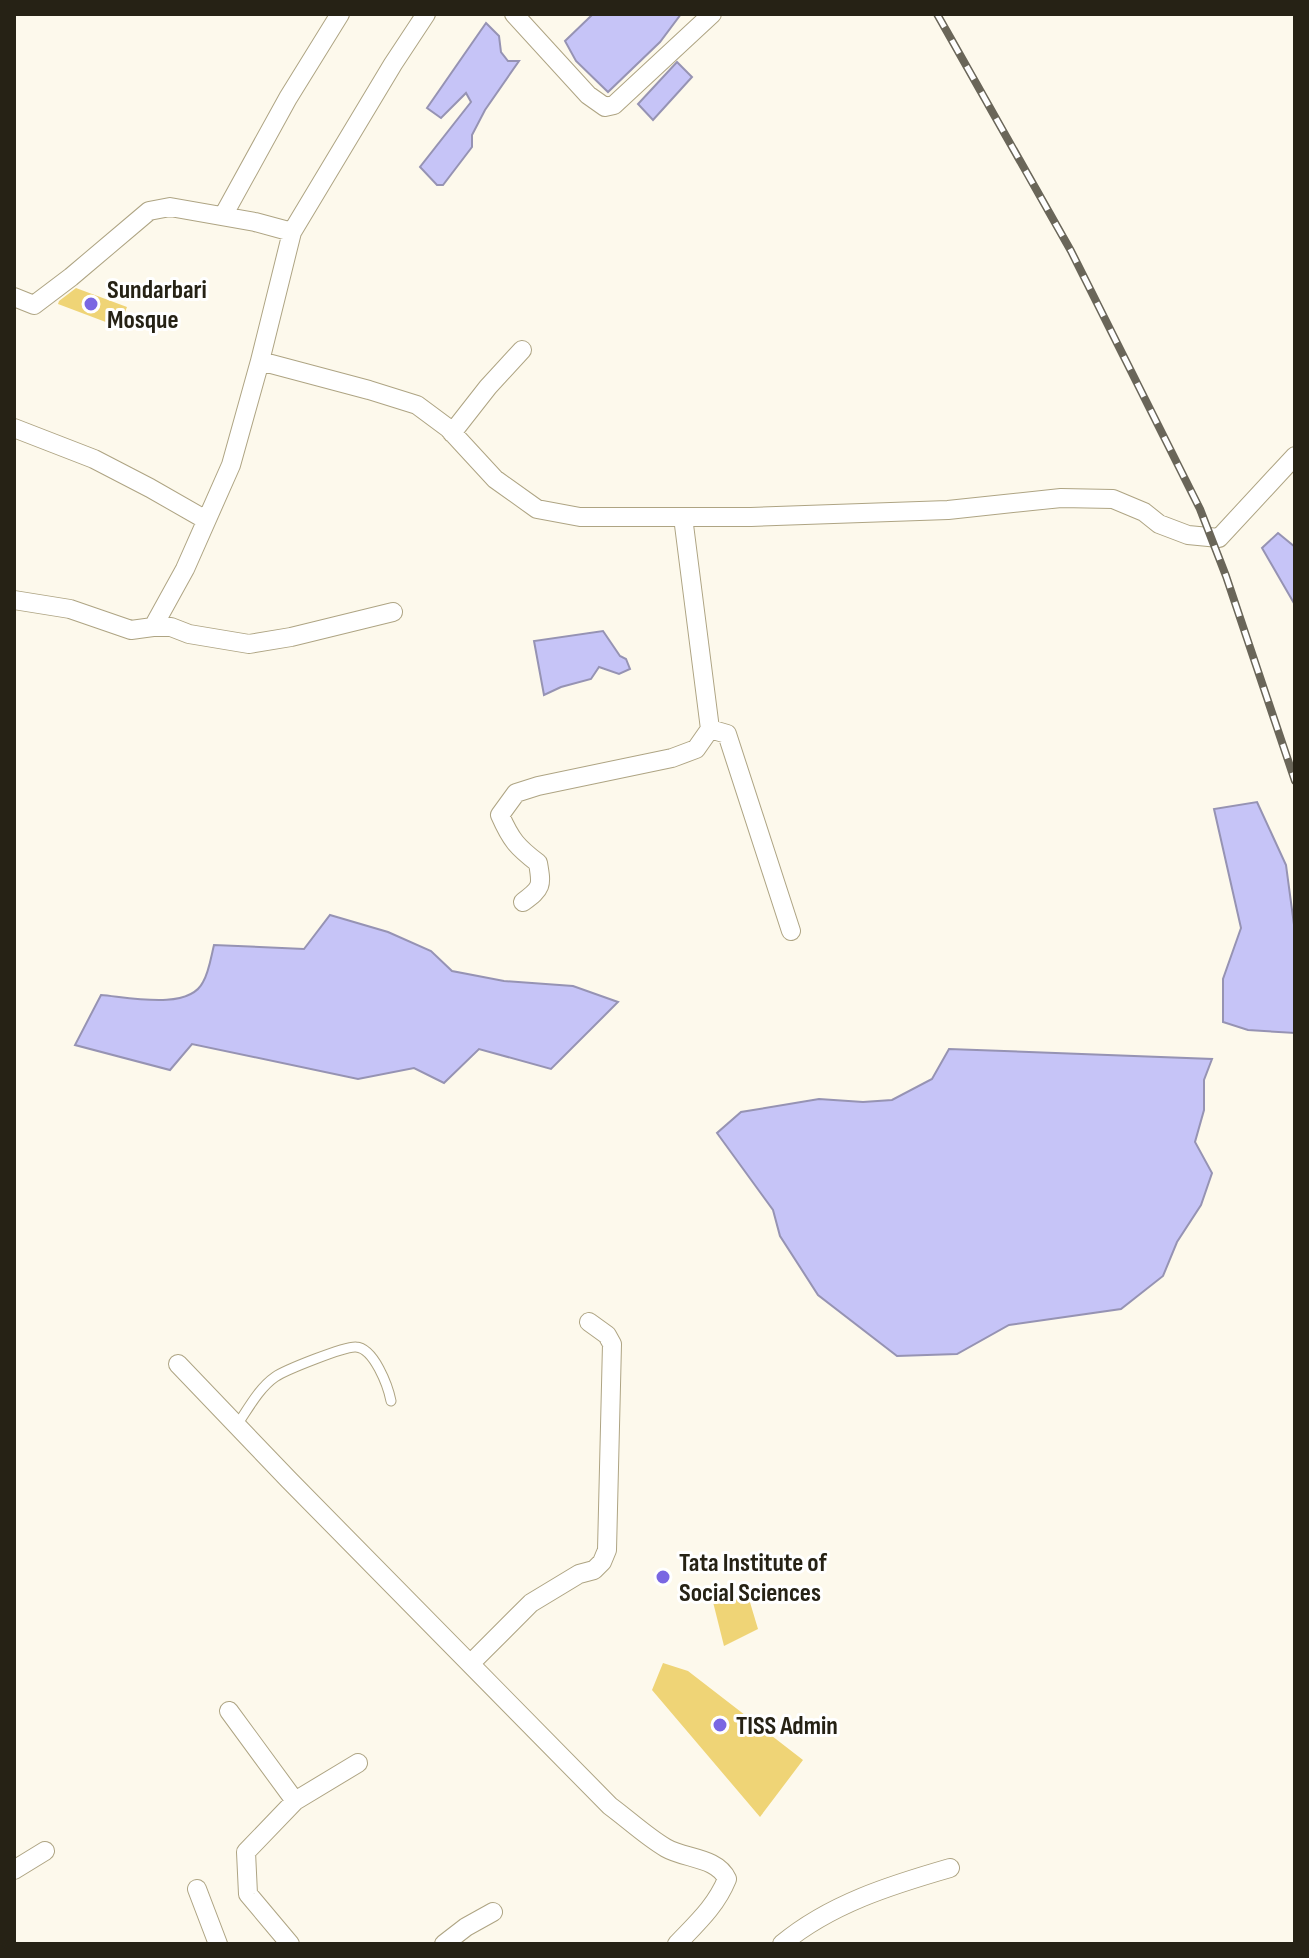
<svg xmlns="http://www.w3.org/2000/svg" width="1309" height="1958" viewBox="0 0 1309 1958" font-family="'Sofia Sans Condensed',sans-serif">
<rect width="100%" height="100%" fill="#fdf9ec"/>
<!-- water -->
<path fill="#c6c4f7" stroke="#9693b3" stroke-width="2" d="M593,14H681L660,42L608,92L576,61L565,41Z
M486,23L499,36L501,52L508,61H519L485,110L472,135V147L443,185H437L420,167L471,102L466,93L441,118L427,108Z
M677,62L692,77L653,120L638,104Z
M1278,533L1295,547V605L1262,548Z
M603,631L620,656L626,659L630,669L619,674L599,667L591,679L561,687L544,695L534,641Z
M1257,802L1286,865L1295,932V1033L1248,1030L1223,1022V979L1241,928L1214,809Z
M330,915L388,932L431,951L452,971L504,981L573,986L618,1002L551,1069L479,1049L444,1083L414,1068L358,1079L192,1044L170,1070L75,1045L101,995C127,997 189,1011 203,982C209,972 211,957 214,945L304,949Z
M949,1049L1212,1059L1204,1080V1110L1195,1142L1212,1173L1201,1205L1177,1242L1163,1276L1121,1309L1009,1325L957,1354L897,1356L818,1295L780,1236L773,1210L717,1133L741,1112L819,1099L863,1102L892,1100L932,1079Z"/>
<!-- building -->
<path fill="#efd476" d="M76,288L127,307L119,327L58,304L59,301Z
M712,1598L749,1599L758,1629L724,1646Z
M663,1663L688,1671L803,1760L760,1817L652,1690Z"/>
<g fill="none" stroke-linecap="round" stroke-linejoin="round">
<defs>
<path id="service" d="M237,1425C248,1409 259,1388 275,1377C285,1370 345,1346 356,1347C374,1348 388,1386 391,1401"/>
<path id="minor" d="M514,14L588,95L605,107L614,105L712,14
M223,216L288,98L340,14
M292,232L393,64L426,14
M14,297L34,305L71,277L149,211L170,207L255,222L292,232L260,361L369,390L417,405L448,428L495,479L537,509L580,517H751L948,510L1061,498L1113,499L1144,512L1159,524L1188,535L1219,538L1295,456
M14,428L94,459L150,488L206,520
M452,433L488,387L522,350
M14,600L70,609L131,630L153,627L185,569L231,465L260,361
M153,627H171L189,634L249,644L291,637L393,612
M710,729L727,734L791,931
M523,902C542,888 542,886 538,863C517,847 511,840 500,815L516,793L538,786L672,758L696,749L710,729L683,517
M178,1364L289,1480L610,1806C629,1820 647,1837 666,1848C685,1859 717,1857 727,1879C716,1906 697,1923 677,1944
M470,1664L531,1603L579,1574L594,1570L602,1562L607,1550L612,1344L607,1335L589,1322
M229,1711L295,1801
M14,1870L45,1851
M197,1889L218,1944
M290,1944L248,1894L246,1852L295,1801L358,1763
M444,1944L466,1927L493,1912
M782,1944C830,1904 891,1885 950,1868"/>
</defs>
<!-- service casing -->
<use href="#service" stroke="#aea483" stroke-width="11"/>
<!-- minor casing -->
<use href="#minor" stroke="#aea483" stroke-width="20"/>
<!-- service -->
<use href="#service" stroke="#fff" stroke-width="9"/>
<!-- minor -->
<use href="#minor" stroke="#fff" stroke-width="18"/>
<defs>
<path id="rail" d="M937,14L1071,251L1200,509L1226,576L1295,781"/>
</defs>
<!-- rail casing -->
<use href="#rail" stroke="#6a6659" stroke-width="8"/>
<!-- rail -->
<use href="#rail" stroke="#fff" stroke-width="5" stroke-dasharray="15" stroke-linecap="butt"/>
</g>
<!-- markers -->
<g fill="#7a67e2" stroke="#fff" stroke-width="3">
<circle cx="91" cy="304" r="8"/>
<circle cx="663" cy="1577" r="8"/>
<circle cx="720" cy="1725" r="8"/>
</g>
<g text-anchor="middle" stroke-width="6" stroke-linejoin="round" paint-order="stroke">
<!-- poi labels -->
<g font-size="26" font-weight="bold" fill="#262215" stroke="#fff" text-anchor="start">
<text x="107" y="298">Sundarbari<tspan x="107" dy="30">Mosque</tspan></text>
<text x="679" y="1571">Tata Institute of<tspan x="679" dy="30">Social Sciences</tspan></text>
<text x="736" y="1734">TISS Admin</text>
</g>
</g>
<!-- border -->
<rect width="1309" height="1958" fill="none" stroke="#262215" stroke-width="32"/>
</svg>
